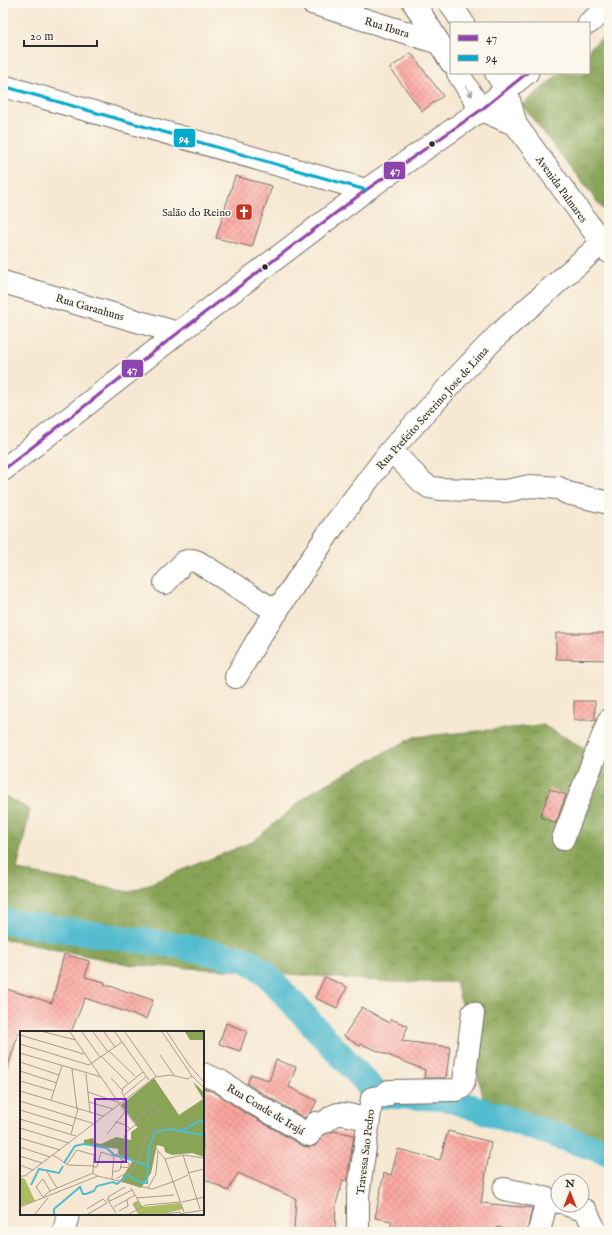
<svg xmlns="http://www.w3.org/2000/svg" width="612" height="1235" viewBox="0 0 612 1235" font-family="'IM FELL English',serif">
<defs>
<pattern id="forest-crowns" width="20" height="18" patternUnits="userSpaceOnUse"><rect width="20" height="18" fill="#89a457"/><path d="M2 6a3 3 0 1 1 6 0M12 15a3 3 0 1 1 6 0" fill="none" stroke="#708648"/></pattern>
<pattern id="building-cross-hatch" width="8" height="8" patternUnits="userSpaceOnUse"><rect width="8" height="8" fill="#faa59f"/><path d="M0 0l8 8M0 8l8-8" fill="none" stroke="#d68e89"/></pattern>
</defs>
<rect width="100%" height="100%" fill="#fbf7ec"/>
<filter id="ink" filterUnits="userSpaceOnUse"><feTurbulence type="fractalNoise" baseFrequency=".025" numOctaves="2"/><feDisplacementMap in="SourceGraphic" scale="8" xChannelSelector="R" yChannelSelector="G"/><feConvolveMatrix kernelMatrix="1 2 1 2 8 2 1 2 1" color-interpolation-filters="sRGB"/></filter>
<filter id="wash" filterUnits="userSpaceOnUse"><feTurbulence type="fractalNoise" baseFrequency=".012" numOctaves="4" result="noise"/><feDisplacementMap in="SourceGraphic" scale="16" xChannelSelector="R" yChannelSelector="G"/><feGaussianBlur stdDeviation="0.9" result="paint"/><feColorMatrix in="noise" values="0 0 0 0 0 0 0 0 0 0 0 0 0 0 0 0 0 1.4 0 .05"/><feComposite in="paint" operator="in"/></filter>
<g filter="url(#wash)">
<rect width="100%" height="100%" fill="#f6e8d2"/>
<!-- forest -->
<path fill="url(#forest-crowns)" stroke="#5a6841" d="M609,32V217L522,105L560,73H589V49Z
M543,725L609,762V1144L483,1097L456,982H392L264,972L133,965L3,939V795L30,810L17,870L129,892L254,841L310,793L414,737Z"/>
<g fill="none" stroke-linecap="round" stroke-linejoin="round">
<!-- canal -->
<path stroke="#52bccf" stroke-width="26" d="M3,921L179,946L247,960L264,972L374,1091L380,1095L393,1096L445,1098L609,1153"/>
</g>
<g id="blocks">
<!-- building -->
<path fill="url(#building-cross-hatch)" d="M411,53L443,96L422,111L390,68Z
M235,176L272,186L252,247L216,238Z
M556,633H609V660L556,659Z
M574,701H595V720H574Z
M550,789L566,795L556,823L540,817Z
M64,954L89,961L85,977L105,982L104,984L153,1000L146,1019L85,998L71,1032H19L7,1069H3V988L52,1003Z
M325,977L347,987L337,1008L315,998Z
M362,1007L389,1023L391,1019L408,1026L402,1041L450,1047L446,1078H424L425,1070L361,1044L360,1046L344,1036Z
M226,1023L247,1031L240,1051L219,1044Z
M276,1060L296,1067L289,1087L317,1101L311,1112L304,1118L247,1084L251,1074L269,1081Z
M203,1088L214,1092L244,1112L303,1146L309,1147L315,1146L323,1135L334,1131L354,1135L347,1181L343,1180L336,1204L335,1232H302L294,1228L296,1199L238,1173L228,1191L203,1178Z
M448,1131L491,1142L481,1203L532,1208L527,1232H516L497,1227V1232H389L392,1221L375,1218L384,1173L391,1175L398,1149L440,1160Z"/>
</g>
</g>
<g filter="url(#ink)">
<use href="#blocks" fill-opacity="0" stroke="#726d65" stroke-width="1"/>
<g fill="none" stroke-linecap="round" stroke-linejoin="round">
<defs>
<path id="minor" d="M312,3L439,43
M589,23L609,7
M3,86L366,190
M3,282L178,333
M391,450L422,482L429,487L440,489L506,491L530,486L559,488L567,493L609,503
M3,470L178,333L366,190L481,110L527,73
M165,583L184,562L192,560L198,562L277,612
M236,677L258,639L334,525L391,450L464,370L499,334L602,243
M563,839L609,720
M203,1074L220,1081L250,1101L309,1135L316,1123C328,1125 328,1116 338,1114C347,1113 360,1118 369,1120
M504,1189L538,1196L558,1202
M568,1205L586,1211L596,1232
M64,1232L68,1214
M358,1232V1196L372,1098L385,1096L386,1093L389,1091L455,1090L461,1088L464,1082L473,1013
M539,1232L547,1199"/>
<path id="major" d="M414,3L451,62
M450,3L463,23
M458,73L481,110L516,125
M496,73L506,89L516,125L609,252"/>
</defs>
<!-- minor casing -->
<use href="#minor" stroke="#726d65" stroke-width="24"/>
<!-- major casing -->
<use href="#major" stroke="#726d65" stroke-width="24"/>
<!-- minor -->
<use href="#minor" stroke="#fff" stroke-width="22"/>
<!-- major -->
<use href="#major" stroke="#fff" stroke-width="22"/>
<defs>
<path id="bus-1" d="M3,470L178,333L366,190L481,110L527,73"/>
<path id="bus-2" d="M3,86L366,190"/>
</defs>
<!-- bus-1 casing -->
<use href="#bus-1" stroke="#fbf7ec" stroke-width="6"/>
<!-- bus-2 casing -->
<use href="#bus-2" stroke="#fbf7ec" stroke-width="6"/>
<!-- bus-1 -->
<use href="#bus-1" stroke="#8e44ad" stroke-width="3"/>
<!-- bus-2 -->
<use href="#bus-2" stroke="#00a9ce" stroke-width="3"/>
</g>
<!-- one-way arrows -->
<defs><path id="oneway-shaft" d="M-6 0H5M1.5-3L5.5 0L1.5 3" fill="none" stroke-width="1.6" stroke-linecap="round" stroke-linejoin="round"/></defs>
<use stroke="#a0a0a0" href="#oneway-shaft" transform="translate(469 91) rotate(58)"/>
</g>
<!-- icons -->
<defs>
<symbol id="church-square" viewBox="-11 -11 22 22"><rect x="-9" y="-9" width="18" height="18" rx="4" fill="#c8321e" stroke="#fbf7ec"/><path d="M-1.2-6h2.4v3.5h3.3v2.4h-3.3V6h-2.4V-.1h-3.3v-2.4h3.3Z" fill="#fff"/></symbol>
</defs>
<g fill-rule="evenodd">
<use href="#church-square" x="234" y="202" width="20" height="20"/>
</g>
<!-- markers -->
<g fill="#2b2b2b" stroke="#fbf7ec" stroke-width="1.5">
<circle cx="432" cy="144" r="3.5"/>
<circle cx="265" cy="267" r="3.5"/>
</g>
<g text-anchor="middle" stroke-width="3" stroke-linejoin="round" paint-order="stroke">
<!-- street labels -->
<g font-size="11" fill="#2b2b2b" stroke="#fbf7ec">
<text transform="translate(387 27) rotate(17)" y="4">Rua Ibura</text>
<text transform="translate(562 189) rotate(54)" y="4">Avenida Palmares</text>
<text transform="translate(90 307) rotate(16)" y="4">Rua Garanhuns</text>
<text transform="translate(432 408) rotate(-48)" y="4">Rua Prefeito Severino Jose de Lima</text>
<text transform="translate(266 1109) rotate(31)" y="4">Rua Conde de Irajá</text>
<text transform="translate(365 1152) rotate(-83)" y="4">Travessa Sao Pedro</text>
</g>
<!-- poi labels -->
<g font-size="11" fill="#2b2b2b" stroke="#fbf7ec" text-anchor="end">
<text x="231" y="216">Salão do Reino</text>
</g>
</g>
<!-- overview -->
<g transform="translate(20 1031)">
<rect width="184" height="184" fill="#f6e8d2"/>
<path d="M0,146L5,148L15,170L0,175Z" fill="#acbd61"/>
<path d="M165,1H184V9H170ZM134,47L159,84L183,68L173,51L184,61V126L172,122L152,124L145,121L144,116L137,114L131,142L121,157L100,150L113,129L99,124L98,118L64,113V109L73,107L76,112L81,113L96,106L111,109V101L118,96L101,74Z" fill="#89a457"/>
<path d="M118,170L122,176L160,172L163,178L144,183H118L113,173Z" fill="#acbd61"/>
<path fill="none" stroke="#52bccf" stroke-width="2" d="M161,100L181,89L184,93M116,131L129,135M44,132L55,115L64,113L87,117L94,124L115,130M11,154L19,138L39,142L43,135M34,183V178L60,156L63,163H66L74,160L77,155L93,151L97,153L108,144L120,151L127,152L129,116L135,101L149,98L184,104"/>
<path fill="none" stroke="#a59c8f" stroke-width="1" d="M24,1L56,9M50,1L105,81L145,128L164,181M62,1L80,26M73,1L88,21M84,1L95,16M95,1L129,49M105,1L136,45M142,1L172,45L184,57M147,1L169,34L184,51M0,4L64,23M0,13L69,34L102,11M89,20L115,45M0,22L81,46M140,24L154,44M81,25L108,52M0,31L39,44M52,38L57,78M0,40L37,52M66,43L70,81M91,47L102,59M0,50L34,60M0,60L83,85M68,61L97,71M103,65L127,45M31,69L42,35M106,69L102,62L103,57L123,41M0,70L75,93M69,71L93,78M133,73L142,85M128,77L136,88M0,79L53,95M123,81L131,90M0,88L56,105M95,91L106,94L110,98M114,91L136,70M0,97L49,112M51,103L58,78M87,103L105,81M0,107L40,119M103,111L107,100L116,94M0,116L30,126M33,124L48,134L73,135M163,124L184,127M0,125L22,132M100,128L109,132V135M130,128L134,116M145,128L163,124L180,178M47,133L57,119L74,124L73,142L77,145M0,134L13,139M73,136H77L81,121L93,125M101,136L113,137M26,139L37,157M93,141L100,139L102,129M168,142L184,138M0,145H5L135,46L151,44L168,48L172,45M92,148L94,124L98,123L99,120M96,148L104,143H111L125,112L126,106M155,150L168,144M105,156L88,166L90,170L112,159M111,157L122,176M128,157L136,143L138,120M23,166L30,160L73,142M23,166L16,156L23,148L30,160M117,167L154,164M87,168L96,182M162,171L184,166M0,176L78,145L132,158L155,150M94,176L115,164M67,178L83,168L87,172L68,183M117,179L113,173L118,170M99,180L108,175L107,169M15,183L28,167M109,183L126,174L161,171M145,183L161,181M159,183L184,179"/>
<path fill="#7b2cbf" fill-opacity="0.15" stroke="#7b2cbf" stroke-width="2" d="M75,68H106V131H75Z"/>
<rect width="184" height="184" fill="none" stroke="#2b2b2b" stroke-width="2"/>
</g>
<g stroke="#fbf7ec" stroke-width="1.5">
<rect x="173" y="128" width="23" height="20" rx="4" fill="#00a9ce"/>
<rect x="383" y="161" width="23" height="19" rx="4" fill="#8e44ad"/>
<rect x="121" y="359" width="23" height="19" rx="4" fill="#8e44ad"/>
</g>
<g font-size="11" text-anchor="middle" font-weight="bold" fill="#fff">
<text x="184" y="142">94</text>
<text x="395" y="174">47</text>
<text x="132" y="373">47</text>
</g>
<!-- margin -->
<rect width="612" height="1235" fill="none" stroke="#fbf7ec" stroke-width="16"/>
<!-- legend -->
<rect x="450" y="22" width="140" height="52" fill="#fbf7ec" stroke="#a8a59f"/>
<rect x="458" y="35" width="20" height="6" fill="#8e44ad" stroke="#a8a59f"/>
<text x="486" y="42" font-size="12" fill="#2b2b2b">47</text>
<rect x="458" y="55" width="20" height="6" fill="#00a9ce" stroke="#a8a59f"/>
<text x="486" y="62" font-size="12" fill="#2b2b2b">94</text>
<!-- north arrow -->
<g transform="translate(570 1193)"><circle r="19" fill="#fbf7ec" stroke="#a8a59f"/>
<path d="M0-3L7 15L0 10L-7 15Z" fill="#c8321e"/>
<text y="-6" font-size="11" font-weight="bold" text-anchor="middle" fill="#2b2b2b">N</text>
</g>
<!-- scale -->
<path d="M24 40v6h73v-6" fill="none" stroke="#2b2b2b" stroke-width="2"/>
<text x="30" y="40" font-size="12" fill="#2b2b2b" stroke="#fbf7ec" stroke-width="3" paint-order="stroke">20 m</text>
</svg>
